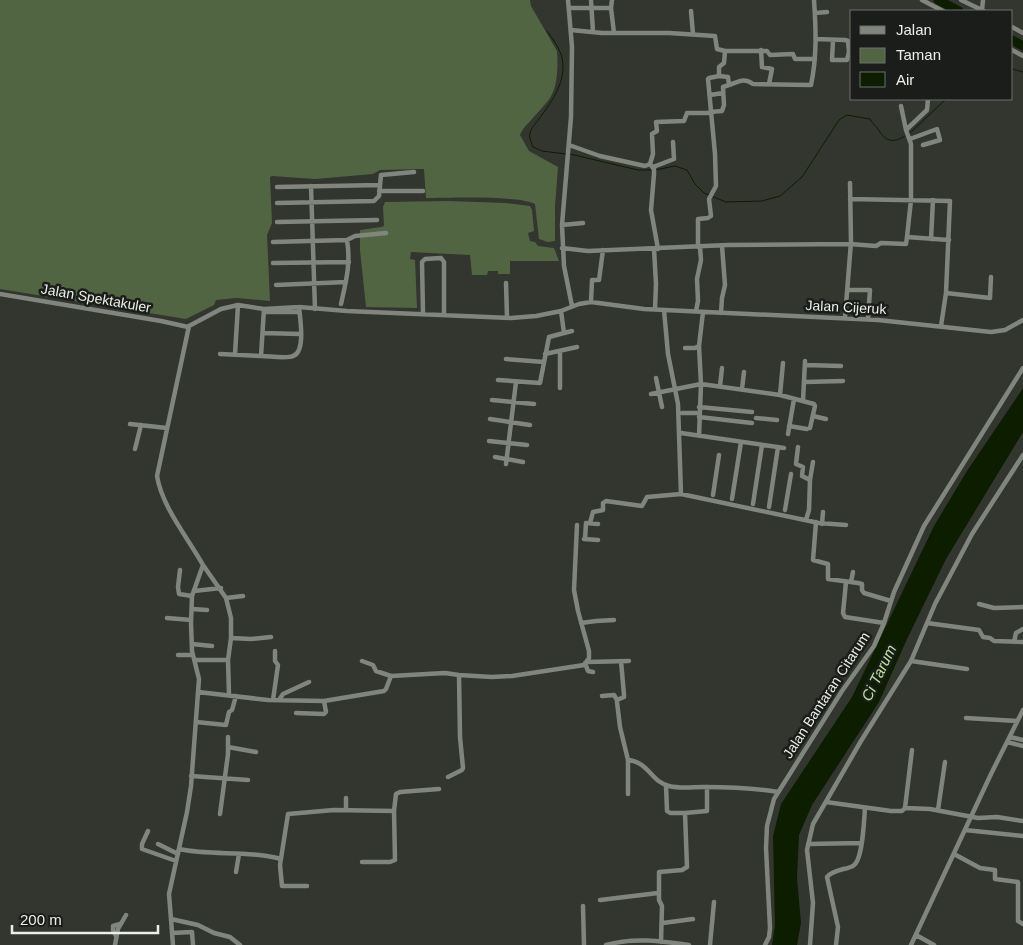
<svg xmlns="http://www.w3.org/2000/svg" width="1023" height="945" viewBox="0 0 1023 945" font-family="Helvetica,sans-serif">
<rect width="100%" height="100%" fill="#32362f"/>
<!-- green -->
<path fill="#526543" d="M0,0H530L531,6L557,51C558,65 558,86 550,98C545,105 538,112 532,119C527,125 523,127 520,135L529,151L558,167L555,206V241L548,242L539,239L535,204C518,195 448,198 426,198L424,169L380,170L373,174L315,179L272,176L270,177L272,223L267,235L270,301L236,298L216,300L214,305L186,319L0,289Z
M449,201L505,203L530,206L532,210L534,231L528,233L530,241L535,242L538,246L554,248L559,261H510V274H498V271H488L487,275H472L470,255L411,252L410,259L415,260L417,308L366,307L360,250V230L381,227L384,226L383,207L385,202Z"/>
<!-- water -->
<path fill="#0c1d00" d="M1023,388V432L946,559L907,639L879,702L812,805L799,835L797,878L801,923L797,945H772L775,925L773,836L781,804L852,697L934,526L967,471Z"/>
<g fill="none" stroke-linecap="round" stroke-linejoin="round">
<!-- stream -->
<path stroke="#0c1d00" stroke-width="1" d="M547,31C552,38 558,46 561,54C570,82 547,108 532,128C528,135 530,140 533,147L542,151L566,154
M1012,69L1023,72
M909,134L946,99
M570,154L638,170H651
M655,170L675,166L687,170L695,184L704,193L726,202L762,201L780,196L802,177L839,120L847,115L870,119C872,123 875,125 878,129C885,141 892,144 905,136"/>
<!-- river -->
<path stroke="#0c1d00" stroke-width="9" d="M938,0L959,11
M1012,40L1023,46"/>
<!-- street -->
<path stroke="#80857d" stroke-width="4.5" d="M568,0L572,47L571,117L562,225L564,266L572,306
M591,0L593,32
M922,0L943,11
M961,0L984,11
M569,8H611L614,33
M611,8L612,0
M982,10L983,0
M691,11L693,34
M815,13L827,12
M1012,27L1023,33
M571,30L602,33H669L715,36L717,49L725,51L724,63L719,67V76L709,78L708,79L715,154L716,186L709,199L711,216L708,218L698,219V247
M816,39L845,40L848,41L849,52L847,60H832L833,40
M761,50L762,67L772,69L769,84
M1012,50L1023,56
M725,51H767L770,55L793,54L795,59H815
M729,85C738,82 744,77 753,84L811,85C817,57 816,29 814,0
M710,95L723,93
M901,106L906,130L911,144V200L907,237L949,240
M710,112L722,111L724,105L723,87L729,85L728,77L719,76
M906,130L927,110L928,99
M910,139L937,129L940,140L923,145
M569,145L600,156L645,166L650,164L653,154L652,134L657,131L656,122L684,121L687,113H711
M650,164L654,169V174L651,210L658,249
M653,167L674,159L673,142
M311,186L315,309
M277,187L380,185
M379,191H423
M850,199L950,201L946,293L941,326
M277,203L374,201L379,196L381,175L414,172
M277,222L377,220
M562,225L583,223
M931,239L933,200
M273,242L347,240L355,236L386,233
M562,248L588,251L728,245L850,244L876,246L881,243L906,244L907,237
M654,249L656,284L655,309
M273,263L349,262
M506,283L507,317
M276,285L346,282
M847,290H870L868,319
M946,293L990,298L991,277
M0,294L161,321L188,327
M591,302L592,280H599L603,250
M341,304C346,282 351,263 347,240
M264,309L261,356C269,356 287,359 293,356C306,352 300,318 299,307
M664,310L668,354L678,404L681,494
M696,311L698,301L697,279L701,260L700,247
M264,312H299
M423,313L422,262L425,259L441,258L444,262V314
M721,313L722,298L725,285L722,246
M845,318L851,242L850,183
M263,333L300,334
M564,333L572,331
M685,348H695L699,346
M220,354L261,356
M235,354L238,305
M545,354L577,347
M506,359L544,362
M805,365L841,366
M656,378L662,407
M498,380L540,383L549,337L564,333L561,311
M805,382L843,381
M720,386L722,368
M560,388V351
M742,389L744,372
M651,394L701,384L780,395L814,404L815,406L810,428
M780,395L783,363
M492,400L534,404
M803,401L805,361
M699,407L752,412
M682,413H699
M813,416L826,419
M699,417L752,423
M756,418L777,420
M490,419L530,425
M130,424L167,428
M789,426L807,429
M681,433L784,448
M788,434L794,399
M699,436L701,384L699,346L703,312
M489,441L527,445
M798,447L796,464L803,467L802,476L810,480L809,510L806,520
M135,449L141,425
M495,457L523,462
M506,464L516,382
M810,480L813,462
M713,495L719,455
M732,499L741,442
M753,504L762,445
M769,507L778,447
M785,510L791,474
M816,522L813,560L828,564V579L858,583L862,584V590L864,593L891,601
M590,523L593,512L603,510V503L606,501L642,506L647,497L681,494L819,523L846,525
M822,524L823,512
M584,539L598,540
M585,539L586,523L598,524
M203,565L226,598L231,618V638L228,660L229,695
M180,570L178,587L179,594L192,596
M846,582L843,613L845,617L884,623
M851,582L853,572
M194,591L221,588
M226,598L243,596
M979,604L994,608L1023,607
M192,609L207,610
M167,618L191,620
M581,623L596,621L614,620
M927,623L979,630L983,637L990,638L994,641L1023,642
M231,638L251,639L271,637
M1014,642L1016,633L1023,629
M192,644L212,646
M178,655H193
M195,660H228
M362,661L373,665L376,671L391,676L445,673L459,675L492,677L512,676L584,665L589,658V651L578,611L574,590L577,525
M621,661L624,695V697L617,700V702L620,727L628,760C649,762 651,782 669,786C681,789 692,787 704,787C729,787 754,788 778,792
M911,661L967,669
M587,662L629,661
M585,663L588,671L593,672
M198,692L268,700L324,701L384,691L386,689L391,676
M602,696L614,695L617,700
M273,700L278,665L275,661V651
M279,700L283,694L309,682
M296,713L324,714L326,712L324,701
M966,718L1017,721
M196,722L226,725L229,712L232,710L236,696
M1010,737L1023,740
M1007,742L1023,746
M228,747L256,752
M628,760V794
M191,776L248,780
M448,777L462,770L463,768L460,737L459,675
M666,785L667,811L670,813H685
M346,798V810
M826,802L891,811H902L905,808L930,809L978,818L997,817L1023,821
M905,808L912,750
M938,810L945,762
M220,814L228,754V737
M965,830L1023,836
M148,831L142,844V849L176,861
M158,844L178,854
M808,844L861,843
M179,849C212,856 248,850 281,859
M954,854L980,868L995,870V879L1018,882V921L1023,924
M362,862H390L395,860L394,811L396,794L400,792L439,789
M236,872L239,854
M307,886H282L280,865L288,814L334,810L394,811
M600,900L658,893
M583,906L584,945
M171,919L198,925L214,933L230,937L240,945
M663,923L693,919
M172,933L192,932L193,945
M916,935L934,945
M116,936L113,930V926L120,924
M661,942L662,906L659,900V872L682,870L687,867L685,813L707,811V787
M115,945L118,929L126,915
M173,945L169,894L187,812L191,786L199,679L192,651L191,623L192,596L203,565C188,538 162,507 157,476L189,326L221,309L238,305L264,309L299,307L347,311L511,318L536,316L561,311L579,304L591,302L644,309L878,320L991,332L1005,330L1023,320
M606,945C633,937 662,941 689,945
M710,945L714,902
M765,945L769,937L770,928L766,848L767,826L774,799L842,691L874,646L884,623L894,592L924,526L1023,368
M810,945L813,903L807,850L813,824L861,741L911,661L935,604L972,534L1023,455
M836,945L838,927L827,877C834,869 845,870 853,866C863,861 864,819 865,808
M911,945L991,774L1023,710"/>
</g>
<g text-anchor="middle" stroke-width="5" stroke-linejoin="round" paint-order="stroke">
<!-- street labels -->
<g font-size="14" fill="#ebeee9" stroke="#1b1d1a">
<text transform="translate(96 298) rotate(10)" y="5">Jalan Spektakuler</text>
<text transform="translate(846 307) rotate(3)" y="5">Jalan Cijeruk</text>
<text transform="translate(826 695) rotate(-57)" y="5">Jalan Bantaran Citarum</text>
</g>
<!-- water labels -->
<g font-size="15" font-style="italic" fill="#bbe499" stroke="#1b1d1a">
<text transform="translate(879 673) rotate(-64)" y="5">Ci Tarum</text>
</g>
</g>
<!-- legend -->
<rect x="850" y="10" width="162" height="90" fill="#1b1d1a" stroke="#6e716d"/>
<rect x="860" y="26" width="25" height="8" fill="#80857d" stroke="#6e716d"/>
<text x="896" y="35" font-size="15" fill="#ebeee9">Jalan</text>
<rect x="860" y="48" width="25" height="15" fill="#526543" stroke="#6e716d"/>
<text x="896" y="60" font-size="15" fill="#ebeee9">Taman</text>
<rect x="860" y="72" width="25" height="15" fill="#0c1d00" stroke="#6e716d"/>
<text x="896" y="85" font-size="15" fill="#ebeee9">Air</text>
<!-- scale -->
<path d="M12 925v8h146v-8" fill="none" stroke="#ebeee9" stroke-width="2.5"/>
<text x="20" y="925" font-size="15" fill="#ebeee9" stroke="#1b1d1a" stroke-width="4" paint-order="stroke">200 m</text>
</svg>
